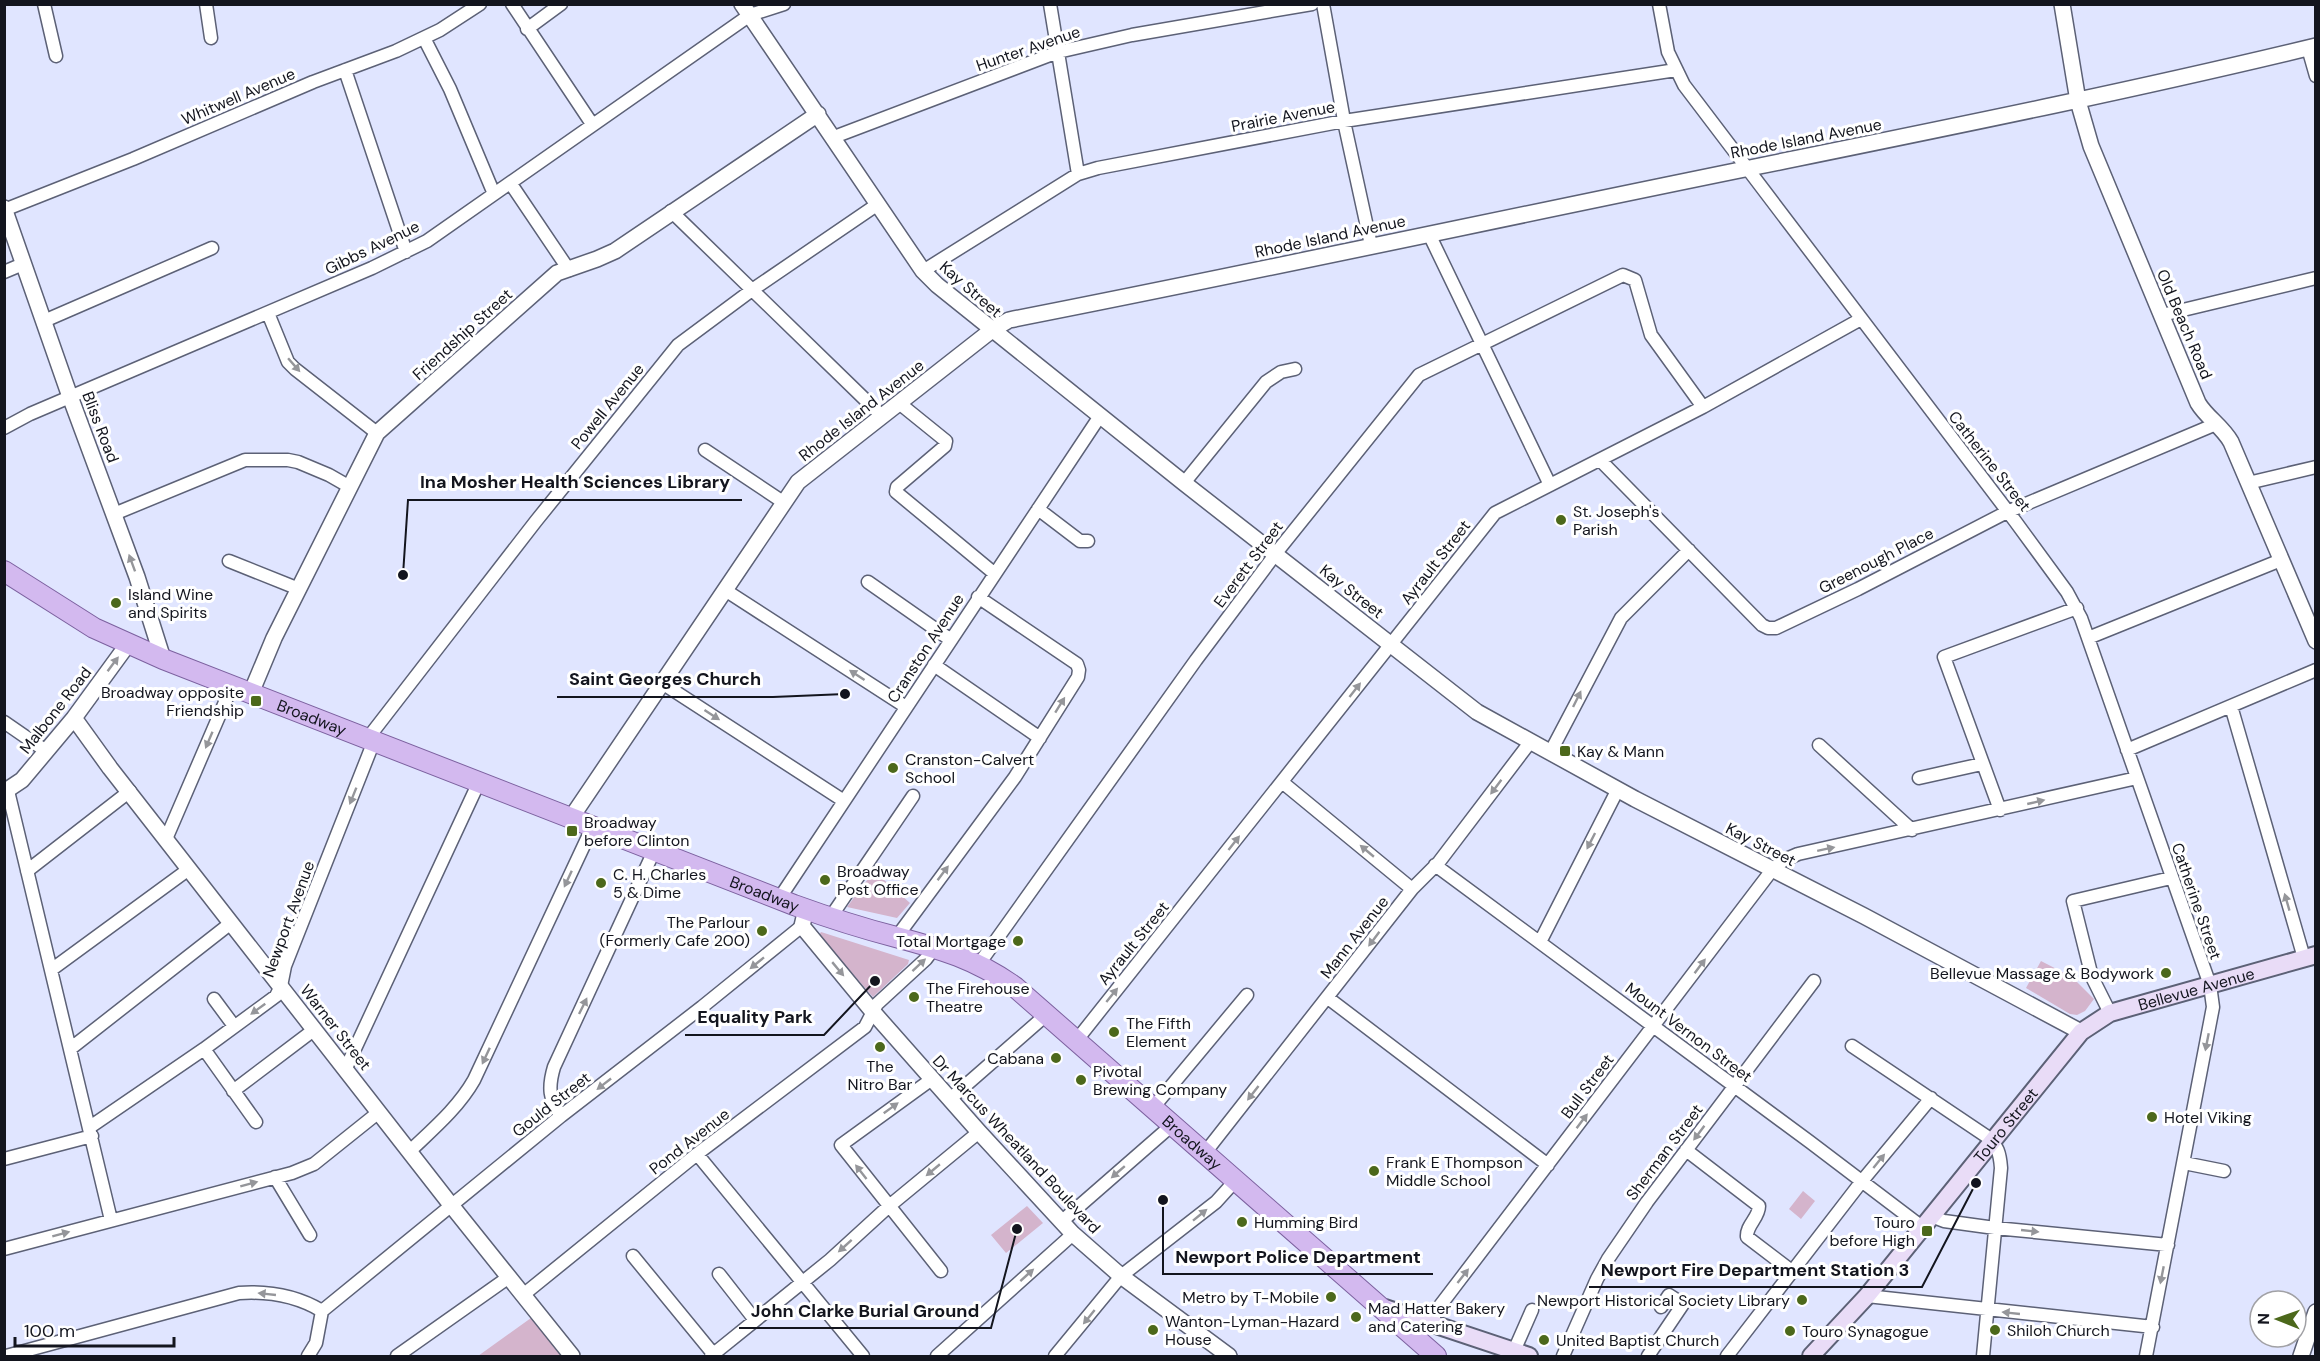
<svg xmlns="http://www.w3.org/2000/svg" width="2320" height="1361" viewBox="0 0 2320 1361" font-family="'DM Sans',sans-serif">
<rect width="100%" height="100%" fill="#e0e5ff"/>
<!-- green -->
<path fill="#d4b4cc" d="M874,871L910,903L897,918L847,907Z
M821,932L909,960L908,964L873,997L819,935Z
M2041,961L2072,977L2094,999L2085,1011L2077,1015L2070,1014L2026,988Z
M1803,1191L1815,1201L1801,1219L1789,1209Z
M1027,1206L1043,1223L1006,1253L991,1235Z
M531,1318L562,1356H478Z"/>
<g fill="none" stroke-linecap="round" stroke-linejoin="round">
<defs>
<path id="minor" d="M44,4L56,56
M206,4L211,38
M512,4L592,124
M1050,4L1078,174
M1323,4L1345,126L1371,245
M1659,4L1668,52L1684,85L2015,521L2067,592L2081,618L2210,985L2213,1007L2146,1356
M527,29L561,4
M424,38L450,89L494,194
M2308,48L2316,76
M345,70L406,252
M834,137L1058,52L1132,35L1312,4
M511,184L569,270
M4,210L133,159L313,82L396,51L440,30L480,4
M671,211L882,416
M1429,234L1550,485
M923,271L1078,174L1098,168L1344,121L1676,70
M4,272L23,264
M268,313L288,362L295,369L377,433
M2162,315L2316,278
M44,321L212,248
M899,403L946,441L945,446L897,487L896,492L995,574
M4,428L30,414L372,268L427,241L750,15L784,4
M705,450L783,502
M1600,460L1762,625L1768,628H1776L1858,589L2007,512L2216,424
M1184,483L1266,382L1281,372L1295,369
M2248,483L2316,467
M1038,509L1080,541H1088
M114,514L245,460H288L298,462L329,475L350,487
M229,561L299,589
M868,582L951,640
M725,590L906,707
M2088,638L2281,560
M934,665L1040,738
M662,683L844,801
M2231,706L2304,958
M4,722L46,751
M368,738L536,521L678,345L752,290L878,204
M1819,745L1912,830
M2127,750L2316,670
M1551,751L1621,618L1689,550
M1919,778L1982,764
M1282,782L1412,889
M8,791L111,1220
M2000,810L1944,657L2077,608
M166,839L232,686
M1435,865L1810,1142L1922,1227
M27,871L130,791
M779,899L1100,416
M830,918L913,796
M896,938L1015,777L1078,677L1079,670L1077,664L978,597
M1540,942L1618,789
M979,964L1196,660L1280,548L1419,375L1623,275L1635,280L1651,335L1703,407
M51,970L189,869
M1328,998L1548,1165
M214,999L234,1026
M2110,1013L2092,977L2073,901L2171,878
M1076,1041L1495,513L1703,407L1861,319
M1852,1046L1986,1136C1998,1145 2000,1154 2001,1168L1983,1356
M70,1049L231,923
M204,1049L256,1122
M346,1068L479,782
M932,1079L841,1145L941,1271
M233,1091L315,1029
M950,1099L1046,1015
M1152,1109L1247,995
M561,1116C549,1100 548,1087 554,1067L654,851
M90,1127L204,1049L276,996L281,986L285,966L374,741
M1686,1150L1759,1206C1759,1218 1746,1225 1747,1237L1793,1272
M410,1151C433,1129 458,1108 474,1080L593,826
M697,1154L863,1356
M1204,1154L1412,889L1439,862L1531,741
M4,1159L92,1136
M2184,1163L2224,1171
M275,1177L310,1235
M1931,1216L1944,1221L1995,1228L2168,1245
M1061,1222L1171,1126
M4,1249L292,1173L314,1164L379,1112
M633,1256L715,1356
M719,1274L755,1320
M523,1295L697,1154L865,1027L877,1004L926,959L935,947
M1867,1296L2153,1327
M322,1311L561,1116L702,1007L802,926
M1431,1324L1436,1311L1772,870L1784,860L1798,854L2137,778
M1514,1351L1532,1310
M6,1356L239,1293C268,1291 297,1296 322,1311
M308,1356L316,1343L322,1311
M397,1356L509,1277
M711,1356L830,1260L888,1207L979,1132
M937,1356L1073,1234
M1055,1356L1121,1276L1216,1202L1235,1181
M1563,1356L1597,1279L1608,1259L1647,1202L1814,981
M1648,1356L1683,1304L1669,1295L1661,1307
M1727,1356L1862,1181L1931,1098"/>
<path id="tertiary" d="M742,4L923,271L937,285L1184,483L1477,712L1635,799L1864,916L2081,1032
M2062,4L2078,101L2091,146L2198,403C2207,418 2222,426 2231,442L2316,641
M4,208L68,391L137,577L163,659
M251,693L274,638L377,433L557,273L597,259L615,251L818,114
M74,718L110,768L451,1205L572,1356
M4,792L22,780L74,718L128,644
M571,818L798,482L992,330L1009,320C1255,272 1499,219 1745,169C1936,130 2126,92 2316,46
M806,909L802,926L873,1012L979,1132L1073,1234L1121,1276L1229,1356
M2301,1356L2316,1312"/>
<g id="secondary">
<path d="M1385,1308L1529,1356"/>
<path id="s1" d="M1811,1356L1867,1296L2081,1032L2110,1013L2316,955"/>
</g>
<g id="primary">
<path id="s2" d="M4,571L94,628L163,659L794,905C827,917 861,928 896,937C941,949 976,959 1015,987L1436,1356"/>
</g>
</defs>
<!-- minor casing -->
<use href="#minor" stroke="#5c6176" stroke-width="15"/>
<!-- tertiary casing -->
<use href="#tertiary" stroke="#5c6176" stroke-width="18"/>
<!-- secondary casing -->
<use href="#secondary" stroke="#5c6176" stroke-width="20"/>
<!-- primary casing -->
<use href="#primary" stroke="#7c619f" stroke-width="22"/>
<!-- minor -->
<use href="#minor" stroke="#fff" stroke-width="12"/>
<!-- tertiary -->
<use href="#tertiary" stroke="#fff" stroke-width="15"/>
<!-- secondary -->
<use href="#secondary" stroke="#e9dcf7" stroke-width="16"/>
<!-- primary -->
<use href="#primary" stroke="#d3b9ef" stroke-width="20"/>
</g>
<!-- one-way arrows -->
<defs><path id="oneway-solid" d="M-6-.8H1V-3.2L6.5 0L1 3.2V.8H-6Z" transform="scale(1.5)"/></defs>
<g fill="#95969a">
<use href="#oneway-solid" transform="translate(294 365) rotate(49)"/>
<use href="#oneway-solid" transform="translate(132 563) rotate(-110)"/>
<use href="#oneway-solid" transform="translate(113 664) rotate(-53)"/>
<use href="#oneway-solid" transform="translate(857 675) rotate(-147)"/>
<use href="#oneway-solid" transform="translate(1355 690) rotate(-52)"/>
<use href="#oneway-solid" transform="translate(1577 699) rotate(-64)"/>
<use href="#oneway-solid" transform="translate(1060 705) rotate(-58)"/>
<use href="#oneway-solid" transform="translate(712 715) rotate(33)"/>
<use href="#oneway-solid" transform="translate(209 740) rotate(113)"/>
<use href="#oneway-solid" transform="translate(1496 787) rotate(127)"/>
<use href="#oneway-solid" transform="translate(353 796) rotate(112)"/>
<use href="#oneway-solid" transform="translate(2036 802) rotate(-13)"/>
<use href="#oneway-solid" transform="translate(1591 841) rotate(117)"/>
<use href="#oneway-solid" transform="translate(1234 843) rotate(-52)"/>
<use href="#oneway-solid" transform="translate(1826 849) rotate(-12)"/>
<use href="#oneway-solid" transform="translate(1367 851) rotate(-140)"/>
<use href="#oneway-solid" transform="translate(943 873) rotate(-53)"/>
<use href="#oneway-solid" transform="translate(568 879) rotate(115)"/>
<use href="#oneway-solid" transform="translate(2287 902) rotate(-106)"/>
<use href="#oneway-solid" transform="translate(1374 939) rotate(127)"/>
<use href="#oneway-solid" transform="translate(757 963) rotate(141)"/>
<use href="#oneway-solid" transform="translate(919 965) rotate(-43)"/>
<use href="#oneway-solid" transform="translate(1700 966) rotate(-53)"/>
<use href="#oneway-solid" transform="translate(838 969) rotate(50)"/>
<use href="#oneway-solid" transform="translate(1112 995) rotate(-51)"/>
<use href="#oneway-solid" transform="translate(583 1006) rotate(-64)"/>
<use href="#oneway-solid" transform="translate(258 1009) rotate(144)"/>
<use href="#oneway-solid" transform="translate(2207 1042) rotate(101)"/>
<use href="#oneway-solid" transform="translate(486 1056) rotate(115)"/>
<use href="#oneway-solid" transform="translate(604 1084) rotate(142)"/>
<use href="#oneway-solid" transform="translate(1253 1093) rotate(128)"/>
<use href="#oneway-solid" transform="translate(891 1108) rotate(-36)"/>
<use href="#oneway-solid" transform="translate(1582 1121) rotate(-53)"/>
<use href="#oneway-solid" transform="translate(1699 1133) rotate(127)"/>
<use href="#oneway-solid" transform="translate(1879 1161) rotate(-51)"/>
<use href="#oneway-solid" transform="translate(933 1170) rotate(140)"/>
<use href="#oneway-solid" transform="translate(861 1172) rotate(-128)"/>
<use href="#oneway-solid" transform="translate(1118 1172) rotate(139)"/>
<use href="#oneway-solid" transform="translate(249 1184) rotate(-15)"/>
<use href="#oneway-solid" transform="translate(1200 1215) rotate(-39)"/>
<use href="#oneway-solid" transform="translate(2030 1231) rotate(6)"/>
<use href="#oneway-solid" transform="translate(61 1234) rotate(-15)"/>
<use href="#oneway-solid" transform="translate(845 1246) rotate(138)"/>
<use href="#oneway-solid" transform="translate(1027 1275) rotate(-42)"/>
<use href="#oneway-solid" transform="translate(2162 1275) rotate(101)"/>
<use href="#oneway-solid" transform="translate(1463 1276) rotate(-52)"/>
<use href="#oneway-solid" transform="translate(267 1294) rotate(-174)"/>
<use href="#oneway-solid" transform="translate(2011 1313) rotate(-174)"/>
<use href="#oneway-solid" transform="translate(1089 1317) rotate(129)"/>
</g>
<!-- markers -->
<g fill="#4c681b" stroke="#fff" stroke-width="2">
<circle cx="1561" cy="520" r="6"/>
<circle cx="116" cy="603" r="6"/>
<rect x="250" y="695" width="12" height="12" rx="3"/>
<rect x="1559" y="745" width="12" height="12" rx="3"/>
<circle cx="893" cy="768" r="6"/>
<rect x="566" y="825" width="12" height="12" rx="3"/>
<circle cx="825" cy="880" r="6"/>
<circle cx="601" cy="883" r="6"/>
<circle cx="762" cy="931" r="6"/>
<circle cx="1018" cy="941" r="6"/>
<circle cx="2166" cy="973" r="6"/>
<circle cx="914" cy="997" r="6"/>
<circle cx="1114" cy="1032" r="6"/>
<circle cx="880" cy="1047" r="6"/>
<circle cx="1056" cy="1058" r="6"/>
<circle cx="1081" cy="1080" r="6"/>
<circle cx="2152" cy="1117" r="6"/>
<circle cx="1374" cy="1171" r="6"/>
<circle cx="1242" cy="1222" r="6"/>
<rect x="1921" y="1225" width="12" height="12" rx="3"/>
<circle cx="1331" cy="1297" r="6"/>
<circle cx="1802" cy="1300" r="6"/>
<circle cx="1356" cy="1317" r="6"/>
<circle cx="1153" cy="1330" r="6"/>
<circle cx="1995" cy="1330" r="6"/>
<circle cx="1790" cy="1331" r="6"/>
<circle cx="1544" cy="1340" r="6"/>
</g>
<g text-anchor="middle" stroke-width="6" stroke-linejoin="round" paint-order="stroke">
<!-- street labels -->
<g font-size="16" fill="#13151e" stroke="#fff">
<text transform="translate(1028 48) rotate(-19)" y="6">Hunter Avenue</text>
<text transform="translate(238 96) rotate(-23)" y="6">Whitwell Avenue</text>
<text transform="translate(1283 116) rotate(-11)" y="6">Prairie Avenue</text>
<text transform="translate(1806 138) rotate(-11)" y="6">Rhode Island Avenue</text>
<text transform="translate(1330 236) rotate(-12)" y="6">Rhode Island Avenue</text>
<text transform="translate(372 247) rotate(-26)" y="6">Gibbs Avenue</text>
<text transform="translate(971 289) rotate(41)" y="6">Kay Street</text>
<text transform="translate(2185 324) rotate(67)" y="6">Old Beach Road</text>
<text transform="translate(462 334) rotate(-42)" y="6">Friendship Street</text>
<text transform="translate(607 406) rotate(-51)" y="6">Powell Avenue</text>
<text transform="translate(861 410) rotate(-38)" y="6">Rhode Island Avenue</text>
<text transform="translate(101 427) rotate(69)" y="6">Bliss Road</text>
<text transform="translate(1990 461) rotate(52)" y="6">Catherine Street</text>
<text transform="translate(1876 560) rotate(-27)" y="6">Greenough Place</text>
<text transform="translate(1435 562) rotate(-52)" y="6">Ayrault Street</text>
<text transform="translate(1248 564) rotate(-53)" y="6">Everett Street</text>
<text transform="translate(1352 591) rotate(38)" y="6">Kay Street</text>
<text transform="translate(925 648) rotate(-57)" y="6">Cranston Avenue</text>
<text transform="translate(55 710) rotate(-52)" y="6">Malbone Road</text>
<text dy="6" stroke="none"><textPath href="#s2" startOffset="342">Broadway</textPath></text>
<text transform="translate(1761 844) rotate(27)" y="6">Kay Street</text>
<text dy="6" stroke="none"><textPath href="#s2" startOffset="828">Broadway</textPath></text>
<text transform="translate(2197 901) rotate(71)" y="6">Catherine Street</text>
<text transform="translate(288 919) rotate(-70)" y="6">Newport Avenue</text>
<text transform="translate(1354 937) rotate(-52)" y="6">Mann Avenue</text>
<text transform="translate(1133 943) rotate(-51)" y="6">Ayrault Street</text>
<text dy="6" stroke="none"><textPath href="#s1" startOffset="546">Bellevue Avenue</textPath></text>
<text transform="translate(336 1027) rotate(52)" y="6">Warner Street</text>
<text transform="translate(1689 1032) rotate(37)" y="6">Mount Vernon Street</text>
<text transform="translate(1587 1086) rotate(-53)" y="6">Bull Street</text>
<text transform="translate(551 1104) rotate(-38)" y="6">Gould Street</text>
<text dy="6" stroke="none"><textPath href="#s1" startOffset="302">Touro Street</textPath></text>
<text transform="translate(689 1141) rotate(-38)" y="6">Pond Avenue</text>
<text dy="6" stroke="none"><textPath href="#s2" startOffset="1332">Broadway</textPath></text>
<text transform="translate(1017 1144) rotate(47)" y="6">Dr Marcus Wheatland Boulevard</text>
<text transform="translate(1664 1152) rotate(-53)" y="6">Sherman Street</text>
</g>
<!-- poi labels -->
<g font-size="16" fill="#13151e" stroke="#fff" text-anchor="start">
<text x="1573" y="517">St. Joseph's<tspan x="1573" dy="18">Parish</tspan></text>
<text x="128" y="600">Island Wine<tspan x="128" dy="18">and Spirits</tspan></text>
<text x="244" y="698" text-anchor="end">Broadway opposite<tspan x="244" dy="18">Friendship</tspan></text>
<text x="1577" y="757">Kay &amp; Mann</text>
<text x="905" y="765">Cranston-Calvert<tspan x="905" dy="18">School</tspan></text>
<text x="584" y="828">Broadway<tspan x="584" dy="18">before Clinton</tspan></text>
<text x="837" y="877">Broadway<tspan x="837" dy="18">Post Office</tspan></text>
<text x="613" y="880">C. H. Charles<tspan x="613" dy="18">5 &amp; Dime</tspan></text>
<text x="750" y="928" text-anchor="end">The Parlour<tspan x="750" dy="18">(Formerly Cafe 200)</tspan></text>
<text x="1006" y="947" text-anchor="end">Total Mortgage</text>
<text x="2154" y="979" text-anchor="end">Bellevue Massage &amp; Bodywork</text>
<text x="926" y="994">The Firehouse<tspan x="926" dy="18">Theatre</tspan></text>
<text x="1126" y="1029">The Fifth<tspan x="1126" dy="18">Element</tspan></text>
<text x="1044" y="1064" text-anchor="end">Cabana</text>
<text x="880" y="1072" text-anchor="middle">The<tspan x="880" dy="18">Nitro Bar</tspan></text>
<text x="1093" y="1077">Pivotal<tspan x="1093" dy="18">Brewing Company</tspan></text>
<text x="2164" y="1123">Hotel Viking</text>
<text x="1386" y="1168">Frank E Thompson<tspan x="1386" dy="18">Middle School</tspan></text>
<text x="1254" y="1228">Humming Bird</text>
<text x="1915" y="1228" text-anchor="end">Touro<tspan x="1915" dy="18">before High</tspan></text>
<text x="1319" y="1303" text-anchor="end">Metro by T-Mobile</text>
<text x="1790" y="1306" text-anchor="end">Newport Historical Society Library</text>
<text x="1368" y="1314">Mad Hatter Bakery<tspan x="1368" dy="18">and Catering</tspan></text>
<text x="1165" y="1327">Wanton-Lyman-Hazard<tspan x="1165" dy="18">House</tspan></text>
<text x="2007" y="1336">Shiloh Church</text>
<text x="1802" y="1337">Touro Synagogue</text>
<text x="1556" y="1346">United Baptist Church</text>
</g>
</g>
<!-- callouts -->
<path fill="none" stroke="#13151e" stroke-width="2" d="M403 575L408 500H742M845 694L773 697H557M875 981L824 1035H685M1163 1200L1163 1274H1433M1976 1183L1922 1287H1589M1017 1229L991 1328H739"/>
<g fill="#13151e" stroke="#fff" stroke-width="2">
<circle cx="403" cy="575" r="6"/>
<circle cx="845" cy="694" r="6"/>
<circle cx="875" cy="981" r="6"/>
<circle cx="1163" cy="1200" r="6"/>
<circle cx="1976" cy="1183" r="6"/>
<circle cx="1017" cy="1229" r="6"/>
</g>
<g font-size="18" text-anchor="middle" font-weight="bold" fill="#13151e" stroke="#fff" stroke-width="6" stroke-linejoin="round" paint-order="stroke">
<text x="575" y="488">Ina Mosher Health Sciences Library</text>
<text x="665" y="685">Saint Georges Church</text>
<text x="755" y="1023">Equality Park</text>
<text x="1298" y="1263">Newport Police Department</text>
<text x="1755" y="1276">Newport Fire Department Station 3</text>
<text x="865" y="1317">John Clarke Burial Ground</text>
</g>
<!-- border -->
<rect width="2320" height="1361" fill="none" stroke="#13151e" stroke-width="12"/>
<!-- north arrow -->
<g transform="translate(2278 1319) rotate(271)"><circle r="28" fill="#ffffff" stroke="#a1a1a5" stroke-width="1.5"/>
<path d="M0-4.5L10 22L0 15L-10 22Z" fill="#4c681b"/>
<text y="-9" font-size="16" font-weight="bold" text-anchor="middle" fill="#13151e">N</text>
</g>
<!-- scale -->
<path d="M15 1337v9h159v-9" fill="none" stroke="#13151e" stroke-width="3"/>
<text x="24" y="1337" font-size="18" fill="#13151e" stroke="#ffffff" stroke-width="4.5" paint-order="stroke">100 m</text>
</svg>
